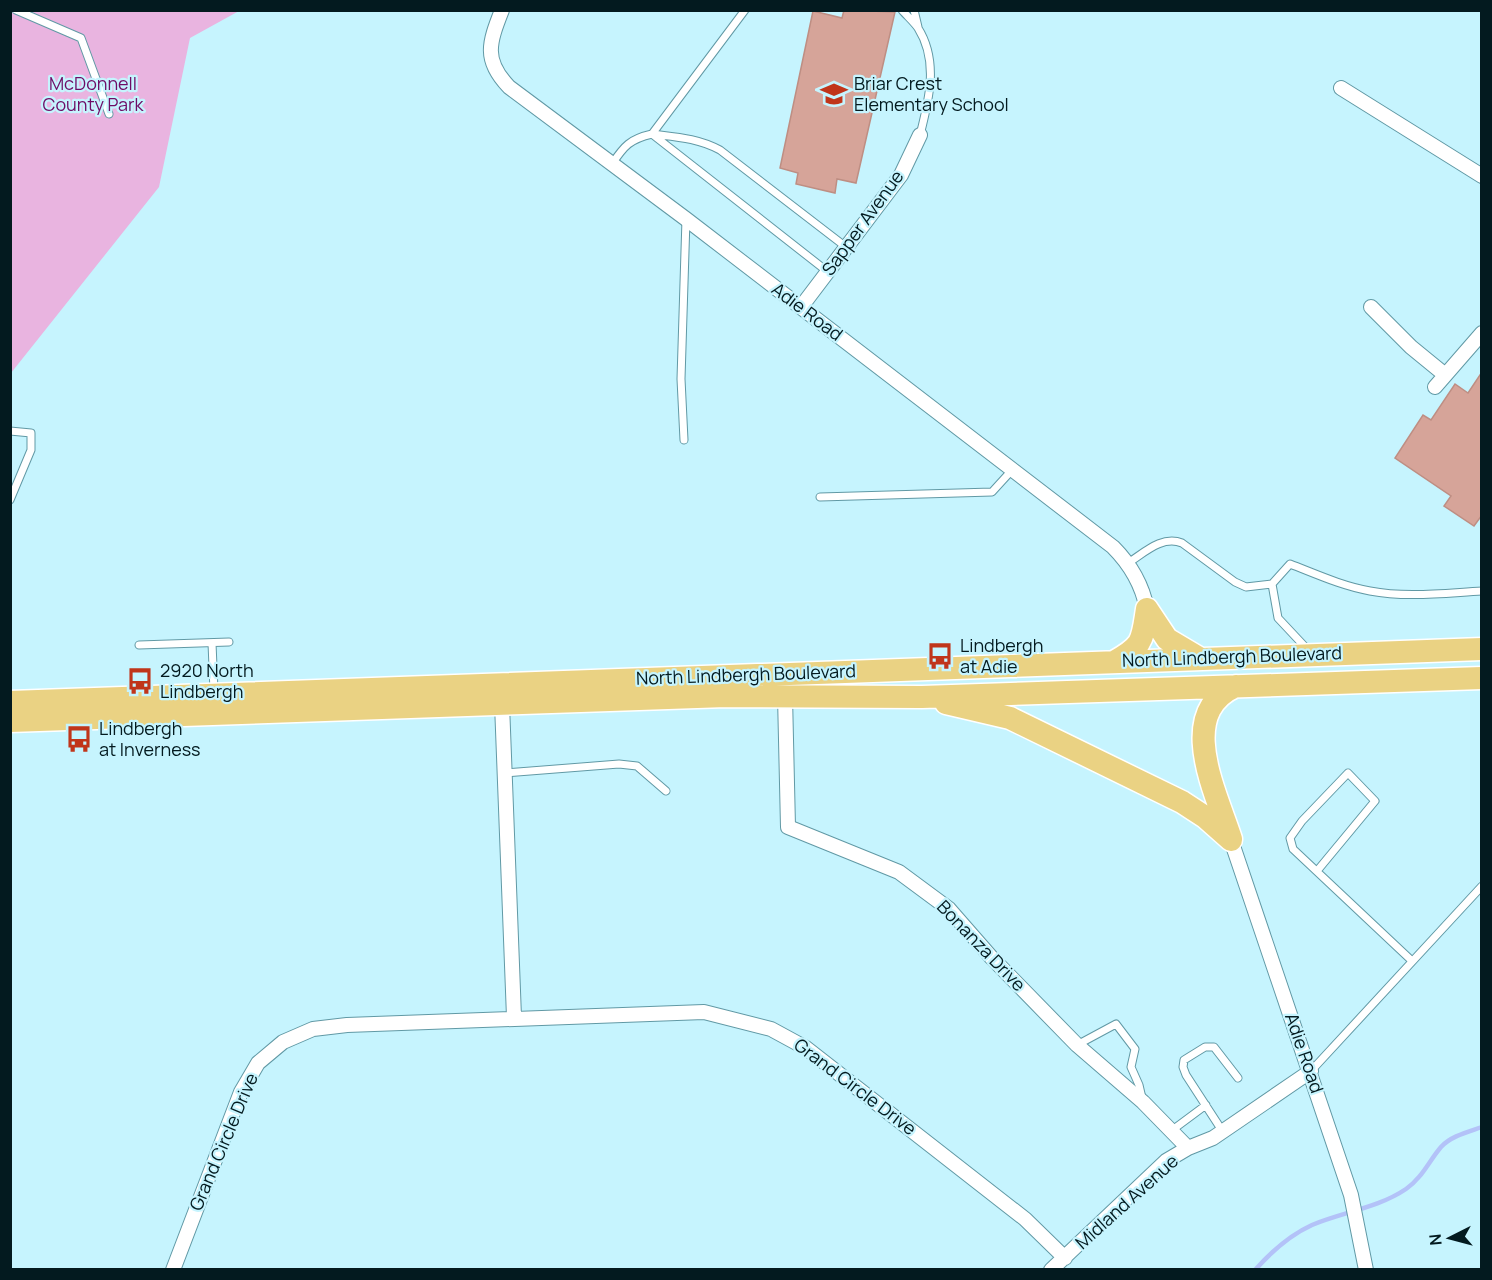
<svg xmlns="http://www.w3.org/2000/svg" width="1492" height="1280" viewBox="0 0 1492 1280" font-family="Manrope,sans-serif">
<rect width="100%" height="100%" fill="#c6f4fe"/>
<!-- green -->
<path fill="#e9b4e0" d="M11,11H239L190,38L159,187L11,373Z"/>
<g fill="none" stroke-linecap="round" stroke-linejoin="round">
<!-- stream -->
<path stroke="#b3c2f8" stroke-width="4.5" d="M1255,1270C1271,1252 1290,1235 1312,1225C1343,1212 1378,1208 1406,1189C1422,1178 1429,1161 1441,1147C1451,1136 1468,1132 1482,1127"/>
</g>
<!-- building -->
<path fill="#d6a499" stroke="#be8e83" stroke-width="1.5" d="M844,10L895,12L856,183L837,179L835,193L796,184L798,173L780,168L813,11L842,18Z
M1482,372V515L1474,526L1444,506L1451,496L1395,458L1423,415L1431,420L1455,384L1468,393Z"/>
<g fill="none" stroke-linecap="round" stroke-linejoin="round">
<defs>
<path id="service" d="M16,10L81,38L109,114
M902,10C907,16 914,22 918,28C939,61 929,100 920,135
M914,10L918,27
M652,134C676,137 698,138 720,150L846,247
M652,134L745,10
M612,164C624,146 630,139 652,134L828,272
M10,431L31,433V450L10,500
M684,440L681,379L686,219
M820,497L992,492L1013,469
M1128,563C1144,553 1162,535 1182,543L1235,582L1246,587L1272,584L1290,564C1316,574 1342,586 1370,591C1406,598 1445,593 1482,591
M1272,584L1278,618L1308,650
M212,643L214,691
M139,645L229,642
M506,773L619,764L637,766L666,791
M1317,871L1375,801L1348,773L1302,821L1290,838L1293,849L1411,960
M1077,1045L1116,1024L1135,1049L1131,1067L1139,1085L1142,1098
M1311,1071L1482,886
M1171,1131L1206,1105
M1223,1132L1186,1075L1183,1067L1184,1060L1205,1047H1214L1238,1078"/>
<path id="minor" d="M502,10C489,43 483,60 509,87L686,219L1113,547C1131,565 1142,584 1147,609
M1341,88L1482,176
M801,307L901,175L920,135
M1371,307L1411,347L1444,374
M1435,387L1482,333
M785,696L788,827L899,872L949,909L991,957L1077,1045L1143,1102L1188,1148
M502,704L514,1017
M1231,840L1351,1195L1366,1270
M173,1270L241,1092L258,1063L283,1042L313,1029L347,1025L704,1012L771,1029L806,1048L1025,1219L1065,1258
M1051,1270L1166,1161L1188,1148L1213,1138L1311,1071"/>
<path id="trunk" d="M1147,609L1167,639L1199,658
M1114,662C1144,645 1142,641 1147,609
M10,702L1482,649
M946,703L1010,718L1182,802L1205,817L1231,840
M10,721L726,696L922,697L1482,678
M1231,839C1216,792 1175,713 1236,686"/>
</defs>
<!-- service casing -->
<use href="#service" stroke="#6199a5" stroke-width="9"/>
<!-- minor casing -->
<use href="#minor" stroke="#6199a5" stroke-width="16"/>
<!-- trunk casing -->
<use href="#trunk" stroke="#fff" stroke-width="25"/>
<!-- service -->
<use href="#service" stroke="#fff" stroke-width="7"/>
<!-- minor -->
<use href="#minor" stroke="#fff" stroke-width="14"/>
<!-- trunk -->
<use href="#trunk" stroke="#ead283" stroke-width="22"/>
</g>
<!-- icons -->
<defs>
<symbol id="school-bare" viewBox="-9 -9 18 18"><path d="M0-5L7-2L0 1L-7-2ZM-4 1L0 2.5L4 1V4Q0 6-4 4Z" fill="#c0351a" stroke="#c6f4fe" stroke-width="2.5" paint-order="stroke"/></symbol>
<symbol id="bus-bare" viewBox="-9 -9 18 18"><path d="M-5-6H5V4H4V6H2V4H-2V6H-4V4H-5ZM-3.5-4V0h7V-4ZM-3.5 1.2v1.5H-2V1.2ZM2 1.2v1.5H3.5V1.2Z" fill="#c0351a" stroke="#c6f4fe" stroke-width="2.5" paint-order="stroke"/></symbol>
</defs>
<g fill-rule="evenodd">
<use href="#school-bare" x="815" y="75" width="38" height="38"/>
<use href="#bus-bare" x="921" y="637" width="38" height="38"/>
<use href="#bus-bare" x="121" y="662" width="38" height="38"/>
<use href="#bus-bare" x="60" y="720" width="38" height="38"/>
</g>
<g text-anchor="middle" stroke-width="4.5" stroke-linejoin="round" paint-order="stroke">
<!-- park labels -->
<g font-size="18" fill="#6f0d66" stroke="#c6f4fe">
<text x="93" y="90">McDonnell<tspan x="93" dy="21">County Park</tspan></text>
</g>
<!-- poi labels -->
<g font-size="18" fill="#031a1f" stroke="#c6f4fe" text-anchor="start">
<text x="854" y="90">Briar Crest<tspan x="854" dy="21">Elementary School</tspan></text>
<text x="960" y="652">Lindbergh<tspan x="960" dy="21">at Adie</tspan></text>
<text x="160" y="677">2920 North<tspan x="160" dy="21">Lindbergh</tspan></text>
<text x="99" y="735">Lindbergh<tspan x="99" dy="21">at Inverness</tspan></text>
</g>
<!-- street labels -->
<g font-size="18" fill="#031a1f" stroke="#c6f4fe">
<text transform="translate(863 223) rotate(-54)" y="6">Sapper Avenue</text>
<text transform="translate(807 312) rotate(37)" y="6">Adie Road</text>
<text transform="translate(1232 657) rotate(-2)" y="6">North Lindbergh Boulevard</text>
<text transform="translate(746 675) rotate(-2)" y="6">North Lindbergh Boulevard</text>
<text transform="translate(981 946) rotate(46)" y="6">Bonanza Drive</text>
<text transform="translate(1304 1053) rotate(71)" y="6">Adie Road</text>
<text transform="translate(855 1087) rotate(37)" y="6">Grand Circle Drive</text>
<text transform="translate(224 1142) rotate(-67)" y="6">Grand Circle Drive</text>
<text transform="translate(1127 1202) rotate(-42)" y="6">Midland Avenue</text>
</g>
</g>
<!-- border -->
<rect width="1492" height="1280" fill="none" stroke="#031a1f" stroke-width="24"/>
<!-- north arrow -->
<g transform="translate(1450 1238) rotate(264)" stroke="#c6f4fe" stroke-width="4.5" paint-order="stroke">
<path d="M0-4.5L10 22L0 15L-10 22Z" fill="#031a1f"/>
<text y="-9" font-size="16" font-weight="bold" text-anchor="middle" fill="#031a1f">N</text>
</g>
</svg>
